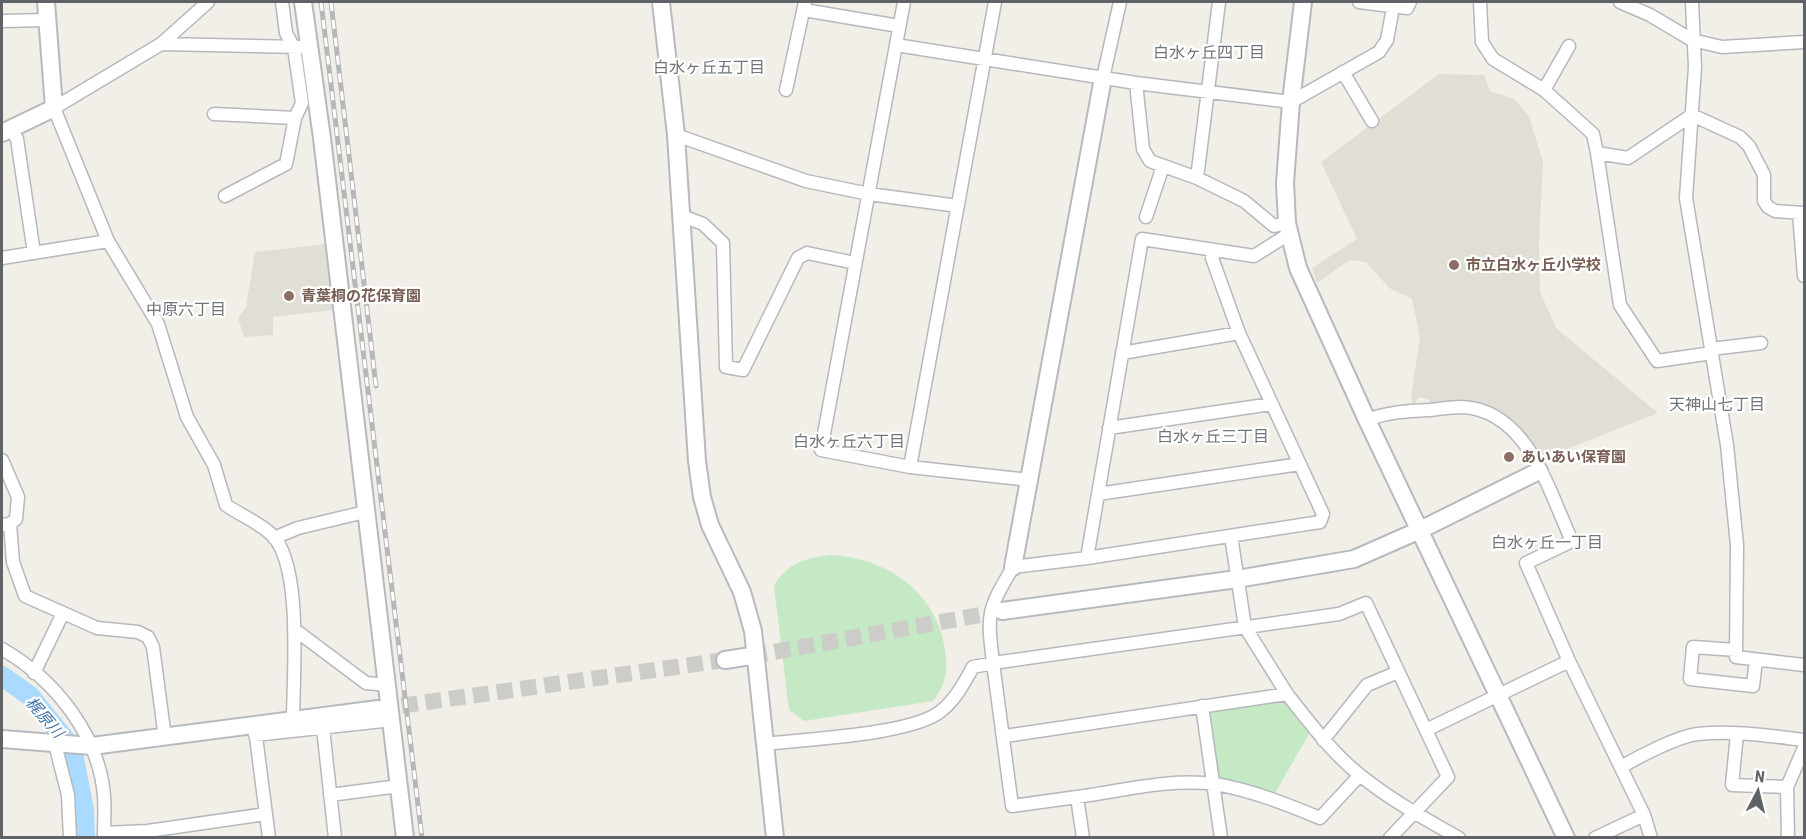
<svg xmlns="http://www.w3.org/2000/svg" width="1806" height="839" viewBox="0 0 1806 839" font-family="'Roboto Condensed','Noto Sans JP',sans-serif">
<rect width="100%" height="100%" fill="#f1efe8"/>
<!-- education -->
<path fill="#e1ded6" d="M1439,74L1484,75L1490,91L1514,99L1529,116L1543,162L1539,242L1540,292L1556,328L1658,413L1539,460L1525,435L1509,418L1485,407L1432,405L1429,400L1419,397L1413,406L1411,396L1420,338L1412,299L1389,288L1366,262L1350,260L1317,283L1312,268L1357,239L1321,162Z
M326,244L333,310L273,317V335L244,337L238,318L246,307L255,252Z"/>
<!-- green -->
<path fill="#c5e8c5" d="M831,555C887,558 937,592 945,650C948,671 946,684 933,701L804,721L789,710L774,586C785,564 808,557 831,555Z
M1285,700L1310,732L1275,793L1218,777L1209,710Z"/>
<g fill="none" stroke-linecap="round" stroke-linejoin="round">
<!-- river -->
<path stroke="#aadaff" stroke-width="20" d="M2,676L30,696L72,748L84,810L85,838"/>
<!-- secondary-tunnel -->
<path stroke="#ccccc8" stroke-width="16" stroke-dasharray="16 8" stroke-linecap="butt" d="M751,656L1002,611
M378,709L725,660"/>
<defs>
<path id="street" d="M208,2L161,44L54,108L108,241L158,324L187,417L214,465L226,505C240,515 260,523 272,535C303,565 293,678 293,721
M904,2L896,45L1136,83L1291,102L1379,52L1387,40L1394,2
M995,2L910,467L1030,480
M1219,2L1197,178L1244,201L1274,226L1287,223
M1359,2L1407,8L1410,2
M1480,2L1482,42L1493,59L1544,90L1593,134L1597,153L1628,158L1692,115L1740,137L1749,146L1764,175V201L1768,207L1775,211L1804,213
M1620,2L1650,15L1692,40L1722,47L1804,42
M1692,2L1695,67L1686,198L1727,445L1737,545L1736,657L1804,665
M804,10L899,26
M2,21L47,20
M161,44L301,47
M896,45L821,450L910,467
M1343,72L1372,121
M1103,78L1120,2
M1136,83L1143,149L1150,161L1197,178
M786,90L805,2
M1544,90L1569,46
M214,114L295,118
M10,128L17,139L34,253
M676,135L806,181L869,194L958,206
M1597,153L1620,305L1657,361L1712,353
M225,196L286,164L295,118L302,103L294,48L286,33L282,2
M1799,213L1804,276
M680,215L703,224L723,243L726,367L743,370L798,258L807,253L855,263
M1146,217L1163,166
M2,258L108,241
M1711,349L1761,343
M1122,353L1239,333
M1367,420C1387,412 1408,411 1430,410C1440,409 1451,407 1462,407C1528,410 1549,492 1572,541L1526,563L1569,661L1644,815L1651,838
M1109,428L1272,404
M2,460L18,497L16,519L10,524L2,525
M1098,494L1300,464
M10,524L13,562L25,596L97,628L138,632L148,637L153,647L165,738
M1231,536L1245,627L1287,694
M274,538L298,528L365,512
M1087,558L1320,522L1323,514L1239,333L1212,258L1216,251
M294,629L366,683L388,685
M2,649C54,679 99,734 104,796C105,809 104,824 104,838
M1736,650L1693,647L1690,679L1753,686L1756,660
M34,673L63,613
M1202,706L1221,838
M323,728L335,838
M255,729L269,838
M1426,730L1569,661
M1737,734L1732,785L1787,787
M255,735L392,720
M1005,736L1287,694C1310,723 1332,753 1361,776C1391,800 1425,819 1459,838
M1323,740L1367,685L1398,672
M55,744L68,795L70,838
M764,744C805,739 912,735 941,711C956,699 964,683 973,667L993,663C987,613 987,611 1013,567L1087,558L1142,239L1254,256L1289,234
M1621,767C1638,757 1678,736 1698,734C1733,730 1770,736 1804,740
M330,795L399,786
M1077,797L1012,806L993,663L1339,614L1366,603L1448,777L1390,838
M104,833L148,831L266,814
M1083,838L1077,797C1121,791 1171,778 1215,784C1251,790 1286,804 1320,818L1360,775
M1595,838L1644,815
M1788,838L1787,787L1804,748"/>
<path id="secondary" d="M303,2L322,138L405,838
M661,2L676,135L697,461L702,497L710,525L742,592L753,631L775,838
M1303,2L1291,102L1285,183L1287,223L1298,268L1367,420L1566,838
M2,133L54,108L46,2
M1013,567L1103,78
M1002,611L1237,579L1354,559L1420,530L1539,471
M725,660L751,656
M2,739L92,746L378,709"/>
</defs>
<!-- street casing -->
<use href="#street" stroke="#b5b8bc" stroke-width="15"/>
<!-- secondary casing -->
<use href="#secondary" stroke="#b6babf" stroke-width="20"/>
<!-- street -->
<use href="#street" stroke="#fff" stroke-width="12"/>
<!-- secondary -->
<use href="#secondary" stroke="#fff" stroke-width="16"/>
<defs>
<path id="rail" d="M321,2L422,838
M331,2L376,386"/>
</defs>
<!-- rail casing -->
<use href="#rail" stroke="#b6b7b8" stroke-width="5"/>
<!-- rail -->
<use href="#rail" stroke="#fff" stroke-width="3" stroke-dasharray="9" stroke-linecap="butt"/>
</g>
<!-- markers -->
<g fill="#8d6e63" stroke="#fff" stroke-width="2">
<circle cx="1454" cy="265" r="6"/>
<circle cx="289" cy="296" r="6"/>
<circle cx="1509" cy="457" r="6"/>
</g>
<g text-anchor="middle" stroke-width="4.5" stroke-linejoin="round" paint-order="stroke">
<!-- education labels -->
<g font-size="15" font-weight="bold" fill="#785e54" stroke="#fff" text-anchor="start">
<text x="1466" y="270">市立白水ヶ丘小学校</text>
<text x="301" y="301">青葉桐の花保育園</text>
<text x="1521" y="462">あいあい保育園</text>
</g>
<!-- neighbourhood labels -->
<g font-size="16" fill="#70757a" stroke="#fff">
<text x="1209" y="58">白水ヶ丘四丁目</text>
<text x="709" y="73">白水ヶ丘五丁目</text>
<text x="186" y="315">中原六丁目</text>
<text x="1717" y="410">天神山七丁目</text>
<text x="1213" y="442">白水ヶ丘三丁目</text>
<text x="849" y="447">白水ヶ丘六丁目</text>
<text x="1547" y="548">白水ヶ丘一丁目</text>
</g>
<!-- water labels -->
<g font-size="16" font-style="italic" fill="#4174aa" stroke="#fff">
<text transform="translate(45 717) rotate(49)" y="6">梶原川</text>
</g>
</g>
<!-- border -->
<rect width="1806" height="839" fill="none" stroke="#5f6368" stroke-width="6"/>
<!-- north arrow -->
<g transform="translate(1758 791) rotate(7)" stroke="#ffffff" stroke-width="4.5" paint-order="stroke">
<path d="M0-4.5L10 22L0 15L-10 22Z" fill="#5f6368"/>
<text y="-9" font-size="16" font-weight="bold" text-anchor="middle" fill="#5f6368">N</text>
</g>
</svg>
